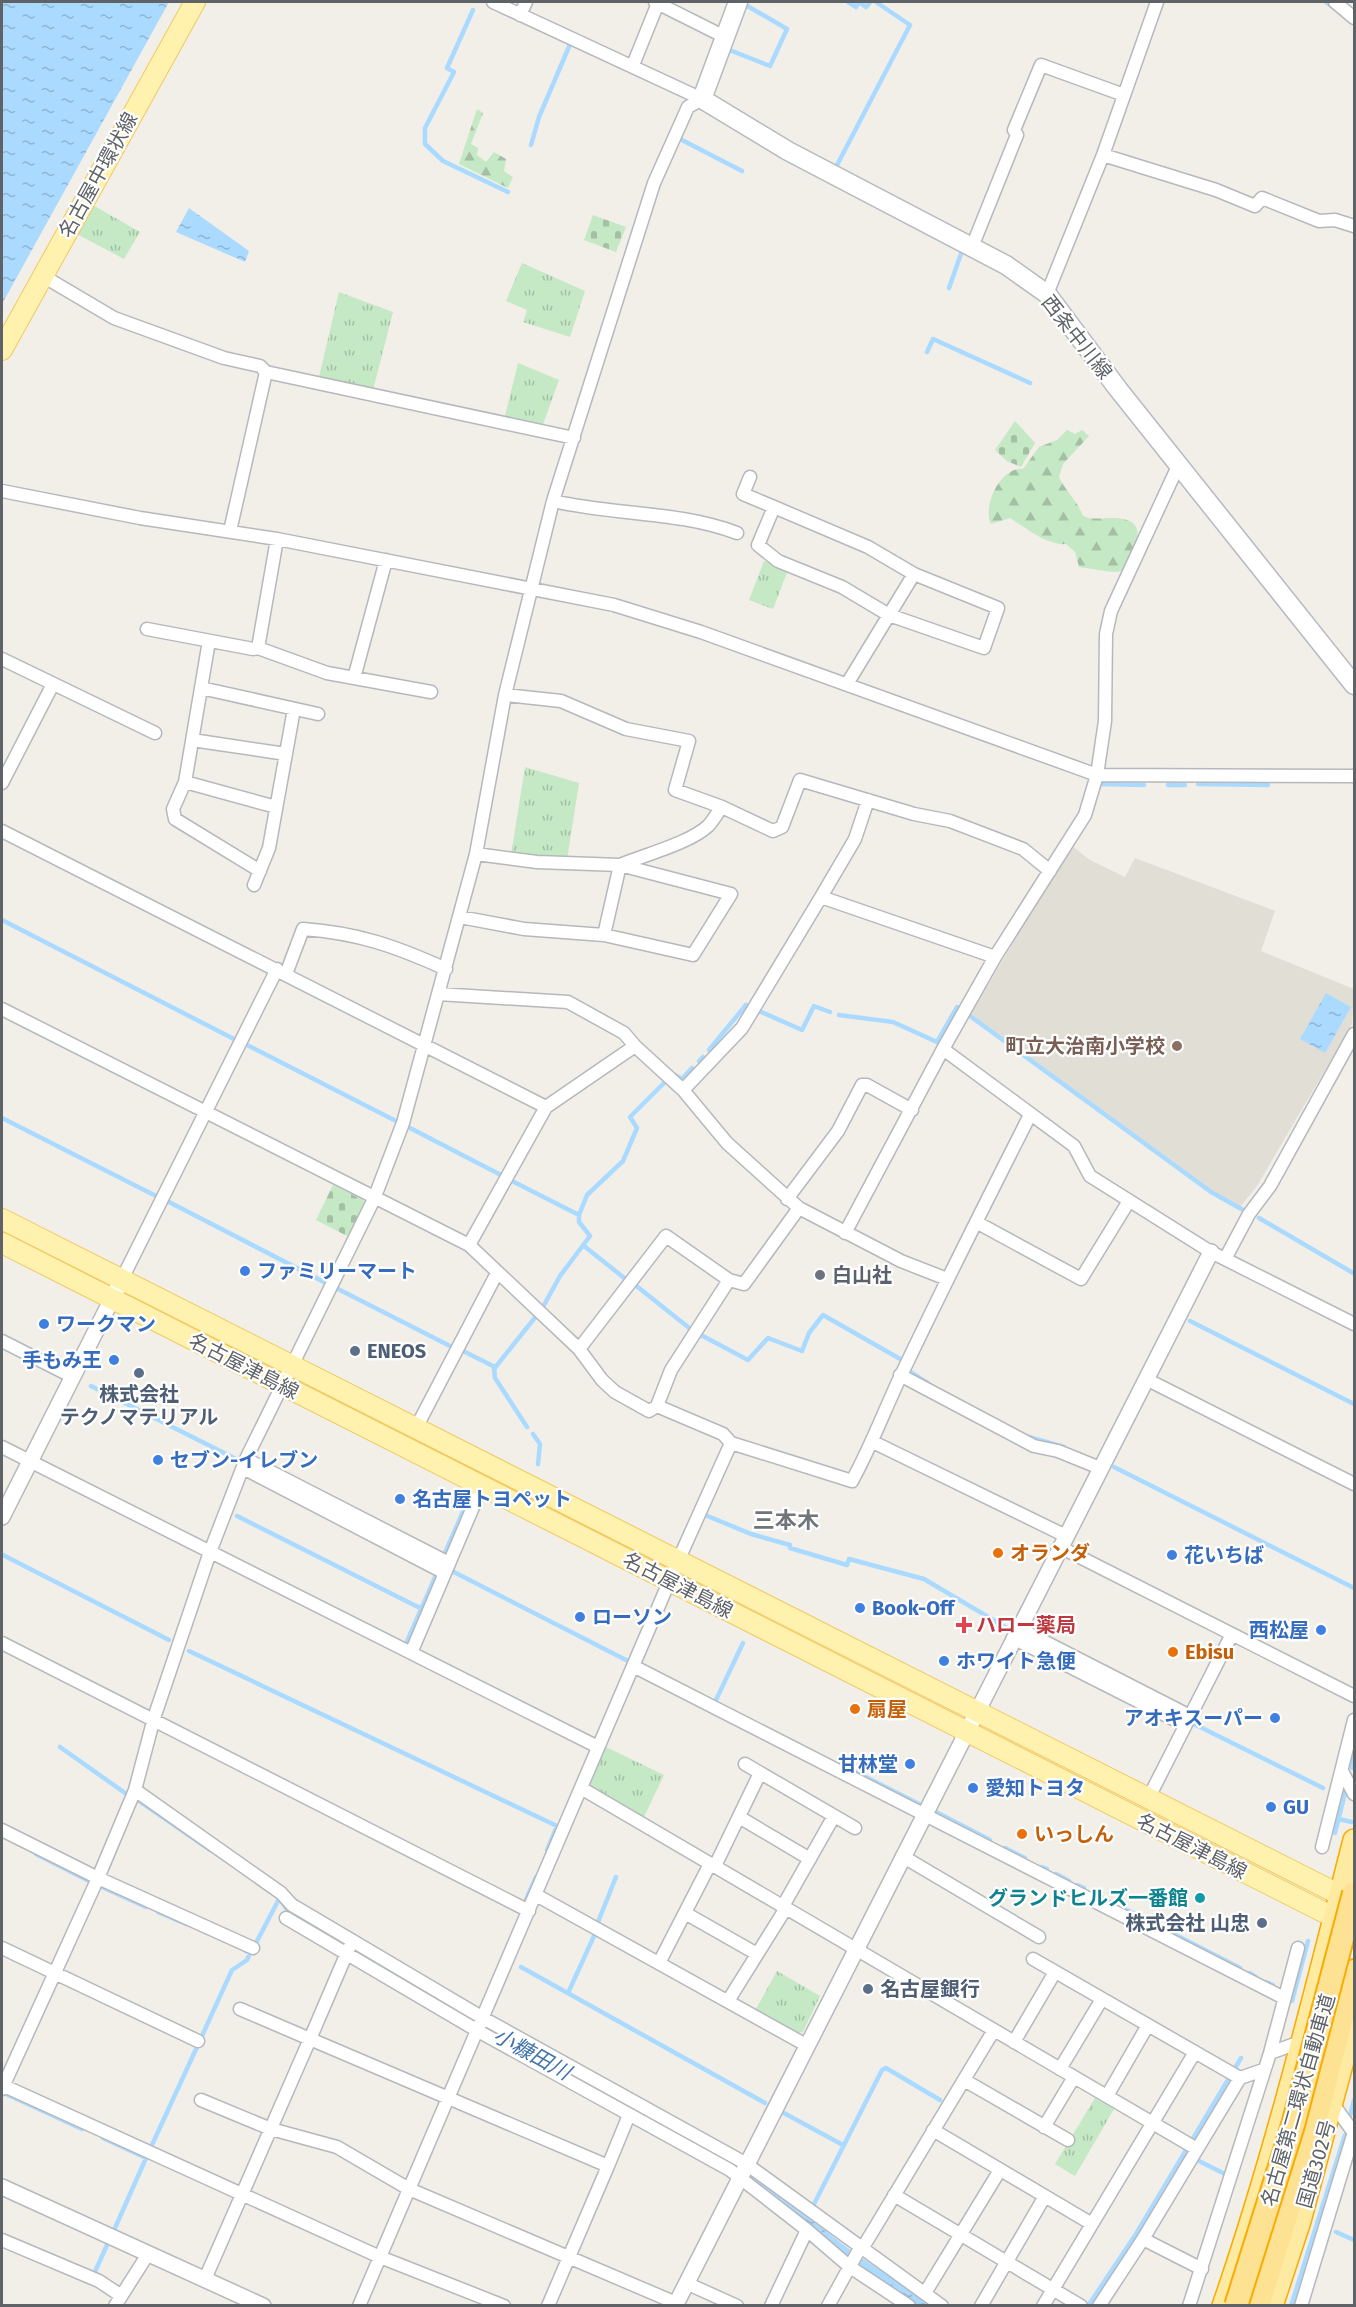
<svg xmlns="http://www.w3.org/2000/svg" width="1356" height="2307" viewBox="0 0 1356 2307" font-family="'Fira Sans','Noto Sans JP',sans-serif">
<defs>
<pattern id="grass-tufts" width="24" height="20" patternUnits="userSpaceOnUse" patternTransform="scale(1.5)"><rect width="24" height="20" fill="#c5e8c5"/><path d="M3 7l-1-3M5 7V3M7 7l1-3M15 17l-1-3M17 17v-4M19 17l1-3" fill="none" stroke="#a3c0a4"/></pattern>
<pattern id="forest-firs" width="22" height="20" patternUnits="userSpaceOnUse" patternTransform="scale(1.5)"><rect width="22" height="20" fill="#c5e8c5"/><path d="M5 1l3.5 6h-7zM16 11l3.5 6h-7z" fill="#a3c0a4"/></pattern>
<pattern id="cemetery-stones" width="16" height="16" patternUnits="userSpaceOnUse" patternTransform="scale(1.5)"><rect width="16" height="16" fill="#c5e8c5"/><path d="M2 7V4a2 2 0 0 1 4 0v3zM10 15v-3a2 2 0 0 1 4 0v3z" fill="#a3c0a4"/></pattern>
<pattern id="water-ripples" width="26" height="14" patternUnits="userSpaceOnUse" patternTransform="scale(1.5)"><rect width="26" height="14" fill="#aadaff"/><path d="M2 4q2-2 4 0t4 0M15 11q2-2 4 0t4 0" fill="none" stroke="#8eb4d2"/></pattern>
</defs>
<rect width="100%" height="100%" fill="#f1efe8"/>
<!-- education -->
<path fill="#e1ded6" d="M1071,845L1090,860L1125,877L1135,858L1275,911L1261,951L1354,989L1352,1024L1257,1186L1240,1207L1211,1190L971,1014Z"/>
<!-- grass -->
<path fill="url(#grass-tufts)" d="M91,204L140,232L124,259L75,233Z
M522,263L585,291L570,337L523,322L527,310L506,301Z
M339,292L393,312L372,394L318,381Z
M518,363L559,380L542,427L504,420Z
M764,561L788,570L773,609L749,600Z
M525,767L579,783L567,860L511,855Z
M606,1747L664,1775L643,1819L591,1789L590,1783Z
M777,1971L820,1996L803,2032L798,2033L756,2009Z
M1095,2098L1114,2109L1075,2176L1055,2164Z"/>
<!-- forest -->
<path fill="url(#forest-firs)" d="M477,109L483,113L471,144L478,148L477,155L486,162L494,152L506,159L504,171L513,177L508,188L459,164Z
M1067,430L1075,434L1082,430L1089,436L1063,464L1059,477C1066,492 1077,500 1083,516C1092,520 1100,518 1110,518C1153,517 1136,547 1125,571L1112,572L1079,567L1075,552L1066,544C1047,546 1025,527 1010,518L991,524C982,506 1001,466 1023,469L1039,447L1057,440Z"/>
<!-- cemetery -->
<path fill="url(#cemetery-stones)" d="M593,215L626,227L616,252L584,240Z
M1015,421L1035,443L1021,467L1007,461L995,450Z
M333,1185L363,1200L365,1205L349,1237L316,1220Z"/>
<!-- water -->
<path fill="url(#water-ripples)" d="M2,2H169L2,304Z
M189,208L249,251L245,262L176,232Z
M1326,993L1351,1007L1325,1053L1300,1039Z
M746,2170L853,2252L932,2305H916L848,2260L743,2175Z"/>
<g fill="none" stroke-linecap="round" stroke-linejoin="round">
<!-- stream -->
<path stroke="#aadaff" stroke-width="4.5" d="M848,2L856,7L859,2L866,7L870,2
M1326,2L1334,8
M473,10L447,68L454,72L425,128V144L443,161L508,192
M727,49L770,66L787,29L744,4
M680,139L742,171
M531,145L539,117L571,42
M836,167L910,25L876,2
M949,288L963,248
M927,352L933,339L1030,383
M1102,784L1144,785
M1198,784L1268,785
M1168,785H1185
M2,920L234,1039
M759,1011L802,1030L814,1006L830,1012
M839,1015L893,1022L937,1042L957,1007
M970,1016L1211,1192L1243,1210
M247,1045L396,1121
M709,1050L746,1005
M699,1061L703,1057
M673,1074L682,1079L692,1068
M2,1118L156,1196
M410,1128L501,1175
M514,1182L579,1215
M169,1202L326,1283
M1259,1218L1353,1273
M584,1246L628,1281
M634,1284L693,1331
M338,1289L452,1347
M544,1305L560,1276L590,1236L579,1222V1215L587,1195L623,1161L637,1128L630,1117L667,1080
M1190,1321L1354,1404
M699,1334L748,1360L768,1338L802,1351L809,1333L823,1315L902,1360
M463,1351L495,1367
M909,1371L929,1384
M91,1386L236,1459
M527,1427L495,1378L494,1369L537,1315
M533,1434L540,1444L538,1464
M1029,1437L1064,1447
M1114,1467L1354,1588
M705,1515L751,1534L790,1545V1548L847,1565L849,1559L924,1579L1007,1628
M237,1516L422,1609
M445,1553L465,1507
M3,1555L169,1640
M450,1570L626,1660
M405,1646L436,1575
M189,1651L557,1826L547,1850
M715,1702L743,1643
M1194,1724L1323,1788
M60,1747L125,1793
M840,1764L919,1804
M1352,1768L1354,1756
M139,1801L210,1850
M936,1812L990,1840
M1338,1819L1352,1822
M1335,1833L1346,1789
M1005,1848L1025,1858
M36,1854L89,1881
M1042,1867L1047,1869
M1056,1874L1069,1881
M1077,1885L1084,1888
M102,1887L146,1907
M1093,1893L1114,1904
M279,1898L288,1911L466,2017L741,2170
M525,1902L536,1877
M1127,1910L1240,1968
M158,1912L186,1924
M598,1922L616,1877
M255,1945L279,1899
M521,1967L765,2103
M1250,1973L1256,1977
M1266,1982L1273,1985
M568,1993L594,1936
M1292,2001L1308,1941
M201,2038L232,1970L247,1960L250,1953L246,1951
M6,2094L82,2129
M782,2112L843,2145
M1350,2116L1354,2100
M103,2138L146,2158L115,2228
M151,2147L197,2047
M1197,2160L1223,2173
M812,2208L882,2070L886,2068L940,2100
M1336,2232L1354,2240
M94,2274L107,2245
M1088,2306L1136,2234L1241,2058
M1291,2306L1345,2135"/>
<defs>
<path id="minor" d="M493,2L702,99
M655,2L725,37
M1335,2L1354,18
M520,15L526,2
M633,65L658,3
M1103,155L1216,190L1255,206L1262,198L1319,221L1335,220L1354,226
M972,247L1017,135L1014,130L1041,65L1124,95
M43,276L114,318L224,358L260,366L266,372L574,438
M1047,294L1103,155L1157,2
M750,477L743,494L774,507
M2,491L140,518L277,539L614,605L701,632L1097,775L1354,776
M553,501C613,515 679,511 737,533
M774,507L868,547L914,574L998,608L984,648L889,615L842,587L778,561L758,545Z
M230,531L266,372
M277,539L258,648L327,673L431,692
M147,629L253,649L258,648
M209,641L185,782L173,809L175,819L260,871
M2,659L155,733
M354,678L386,560
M847,684L914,574
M201,688L318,714
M505,695L561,701L626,729L689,741L675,790L722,807L773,831L782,827L800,780L914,814L950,821L1023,849L1050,871
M192,740L286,754
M185,782L276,807
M2,783L53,684
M2,831L546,1107
M254,885L269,848L294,709
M821,897L855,839L868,800
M460,917L524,929L604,935L693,955L731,894L620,865L537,862L476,854
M604,935L620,865C644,855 690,843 708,826C713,821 717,813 722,807
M286,974L303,929C358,933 395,946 446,969
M438,994L568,1002L624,1033L635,1046
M2,1009L469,1245L579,1349L602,1380L615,1392L649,1411L657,1406L723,1434L731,1443L852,1481C873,1443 887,1403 906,1365C946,1281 988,1198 1030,1115
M943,1049L1074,1146L1090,1176L1211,1252L1354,1324
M683,1090L742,1028L821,897L995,957
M787,1199L838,1131L862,1085H867L912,1110
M976,1222L1081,1279L1129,1201
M845,1233L943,1049L995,957L1085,815L1097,775L1105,721L1106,634L1111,611L1179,464
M469,1245L546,1107L635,1046L683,1090L727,1143L799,1208L901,1261L947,1279
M1225,1259L1249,1214L1270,1186L1354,1034
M122,1279L277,969
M2,1341L73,1377
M579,1349L666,1236L729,1280L744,1284L799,1208
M900,1375L1034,1446L1058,1451L1100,1468
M1146,1379L1354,1484
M657,1406L671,1370L729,1280
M416,1428L497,1273
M873,1442L1066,1536
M2,1447L598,1747
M246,1459L447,1562
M243,1468L443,1572
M1060,1547L1354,1696
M1018,1628L1190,1716
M1013,1638L1185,1725
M2,1643L529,1911
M411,1653L482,1486
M633,1666L1284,1998
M745,1764L855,1828
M1342,1771L1354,1794
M581,1788L1197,2149
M135,1790L281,1893L292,1905L483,2018L745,2163L942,2306
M1148,1799L1232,1634
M739,1817L810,1859
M2,1830L98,1878L253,1948
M1322,1847L1354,1720
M902,1856L1039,1937
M715,1866L760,1773
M536,1895L806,2045
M783,1906L834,1816
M685,1913L757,1954
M286,1918L478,2031L730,2170L807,2230L850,2267L909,2306
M2,1948L198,2041
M1033,1959L1240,2078
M659,1963L710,1864
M728,2001L786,1908
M240,2009L310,2039L349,1948
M1014,2042L1055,1972
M1270,2053L1303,2041
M1060,2069L1102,1999
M964,2080L1068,2140
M2,2085L380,2257L504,2306
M2,2089L98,1878L135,1790L154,1718L210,1552L246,1459L374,1199L403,1123L476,854L505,695L553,501L654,183L688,107L702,99
M1107,2096L1148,2025
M201,2100L271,2129L337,2147L409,2189L676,2303
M1333,2104L1354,2133
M1044,2127L1074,2077
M933,2130L1092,2224
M608,2166L629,2115
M894,2195L1081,2306
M1143,2239L1202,2269
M2,2240L99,2281L120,2295
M862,2249L994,2030
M205,2279L310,2039L608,2166L548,2306
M686,2283L737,2306
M925,2293L1000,2170
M115,2306L148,2254
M359,2306L678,1561L731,1443
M771,2306L807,2230
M828,2306L860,2248
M981,2306L1045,2196
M1043,2306L1195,2052
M1099,2306L1143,2239L1240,2078L1263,2070
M1189,2306L1270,2053L1298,1948
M1301,2306L1354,2132"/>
<path id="tertiary" d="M2,1517L122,1279
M2,2187L263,2306
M675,2306L1211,1252"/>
<path id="secondary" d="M738,2L702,99L788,151L1006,265L1047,294L1118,389L1354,685"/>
<path id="primary" d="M2,350L195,2
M2,1219L1354,1902
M2,1243L1347,1924"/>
<path id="trunk" d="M1223,2306C1276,2153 1314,1996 1354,1840
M1272,2306L1300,2221L1354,2020"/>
<path id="motorway" d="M1258,2306L1313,2129L1354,1971"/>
</defs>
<!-- minor casing -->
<use href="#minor" stroke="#b5b8bc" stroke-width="15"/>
<!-- tertiary casing -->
<use href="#tertiary" stroke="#b5b8bc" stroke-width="18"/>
<!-- secondary casing -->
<use href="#secondary" stroke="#b6babf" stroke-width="21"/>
<!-- primary casing -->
<use href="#primary" stroke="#f2c960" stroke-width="22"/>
<!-- trunk casing -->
<use href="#trunk" stroke="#f9ab00" stroke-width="24"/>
<!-- motorway casing -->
<use href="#motorway" stroke="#f9ab00" stroke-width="26"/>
<!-- minor -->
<use href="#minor" stroke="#fff" stroke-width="12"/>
<!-- tertiary -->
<use href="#tertiary" stroke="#fff" stroke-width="15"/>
<!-- secondary -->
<use href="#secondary" stroke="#fff" stroke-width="18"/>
<!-- primary -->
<use href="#primary" stroke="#fff2af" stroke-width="20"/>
<!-- trunk -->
<use href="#trunk" stroke="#feeaa1" stroke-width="21"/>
<!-- motorway -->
<use href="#motorway" stroke="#fde293" stroke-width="22"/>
<defs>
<path id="motorway-bridge" d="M1236,2306L1293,2125L1354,1893"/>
</defs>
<!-- motorway-bridge casing -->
<use href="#motorway-bridge" stroke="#f9ab00" stroke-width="26" stroke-linecap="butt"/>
<!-- motorway-bridge -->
<use href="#motorway-bridge" stroke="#fde293" stroke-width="22"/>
</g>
<!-- markers -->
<circle fill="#8d6e63" stroke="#fff" stroke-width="2" cx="1177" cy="1046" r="6"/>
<g fill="#3f7fe0" stroke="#fff" stroke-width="2">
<circle cx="245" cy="1271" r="6"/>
<circle cx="44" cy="1324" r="6"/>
<circle cx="114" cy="1360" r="6"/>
<circle cx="158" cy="1460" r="6"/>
<circle cx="400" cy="1499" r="6"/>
<circle cx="1172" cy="1555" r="6"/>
<circle cx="860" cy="1608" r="6"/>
<circle cx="580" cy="1617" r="6"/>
<circle cx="1321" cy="1630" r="6"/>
<circle cx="944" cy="1661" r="6"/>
<circle cx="1275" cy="1718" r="6"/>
<circle cx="910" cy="1764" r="6"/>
<circle cx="973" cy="1788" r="6"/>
<circle cx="1271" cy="1807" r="6"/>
</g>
<circle fill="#6b7280" stroke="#fff" stroke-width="2" cx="820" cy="1275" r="6"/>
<g fill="#5c6f8a" stroke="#fff" stroke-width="2">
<circle cx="355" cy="1351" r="6"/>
<circle cx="139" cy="1373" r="6"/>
<circle cx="1262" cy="1923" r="6"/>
<circle cx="868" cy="1989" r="6"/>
</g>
<g fill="#e8710a" stroke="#fff" stroke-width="2">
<circle cx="998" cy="1553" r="6"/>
<circle cx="1173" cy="1652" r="6"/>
<circle cx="855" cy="1709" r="6"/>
<circle cx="1022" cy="1834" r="6"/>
</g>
<path fill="#e0444e" stroke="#fff" stroke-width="2" d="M961 1616h6v6h6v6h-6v6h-6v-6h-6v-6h6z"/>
<circle fill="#0f9aa8" stroke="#fff" stroke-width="2" cx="1200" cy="1898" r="6"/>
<g text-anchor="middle" stroke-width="4.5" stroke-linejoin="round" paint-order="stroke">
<!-- street labels -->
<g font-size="20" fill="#5f6368" stroke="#fff">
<text transform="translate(98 175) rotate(-61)" y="7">名古屋中環状線</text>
<text transform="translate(1077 337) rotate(52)" y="7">西条中川線</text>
<text transform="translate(244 1366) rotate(27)" y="7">名古屋津島線</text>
<text transform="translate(678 1585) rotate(27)" y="7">名古屋津島線</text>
<text transform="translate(1192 1846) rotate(27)" y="7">名古屋津島線</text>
<text transform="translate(1298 2100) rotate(-74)" y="7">名古屋第二環状自動車道</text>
<text transform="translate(1316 2164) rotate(-74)" y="7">国道302号</text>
</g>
<!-- education labels -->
<g font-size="20" font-weight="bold" fill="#785e54" stroke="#fff" text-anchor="end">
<text x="1165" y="1053">町立大治南小学校</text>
</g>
<!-- shop labels -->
<g font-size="20" font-weight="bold" fill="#366cbe" stroke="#fff" text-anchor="start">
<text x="257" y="1278">ファミリーマート</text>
<text x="56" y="1331">ワークマン</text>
<text x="102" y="1367" text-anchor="end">手もみ王</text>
<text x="170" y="1467">セブン-イレブン</text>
<text x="412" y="1506">名古屋トヨペット</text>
<text x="1184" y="1562">花いちば</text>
<text x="872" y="1615">Book-Off</text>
<text x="592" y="1624">ローソン</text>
<text x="1309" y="1637" text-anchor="end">西松屋</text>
<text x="956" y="1668">ホワイト急便</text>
<text x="1263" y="1725" text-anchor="end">アオキスーパー</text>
<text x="898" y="1771" text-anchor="end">甘林堂</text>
<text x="985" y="1795">愛知トヨタ</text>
<text x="1283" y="1814">GU</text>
</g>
<!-- worship labels -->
<g font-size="20" font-weight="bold" fill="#5b616d" stroke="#fff" text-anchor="start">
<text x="832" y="1282">白山社</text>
</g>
<!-- service labels -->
<g font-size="20" font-weight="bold" fill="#4e5e75" stroke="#fff" text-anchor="start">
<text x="367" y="1358">ENEOS</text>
<text x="139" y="1401" text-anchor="middle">株式会社<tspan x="139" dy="23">テクノマテリアル</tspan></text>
<text x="1250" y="1930" text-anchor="end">株式会社 山忠</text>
<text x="880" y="1996">名古屋銀行</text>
</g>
<!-- food labels -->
<g font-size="20" font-weight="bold" fill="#c56008" stroke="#fff" text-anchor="start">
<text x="1010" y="1560">オランダ</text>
<text x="1185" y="1659">Ebisu</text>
<text x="867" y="1716">扇屋</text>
<text x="1034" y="1841">いっしん</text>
</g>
<!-- health labels -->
<g font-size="20" font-weight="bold" fill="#be3a42" stroke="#fff" text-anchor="start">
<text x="976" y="1632">ハロー薬局</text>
</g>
<!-- culture labels -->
<g font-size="20" font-weight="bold" fill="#0d838f" stroke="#fff" text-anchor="end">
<text x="1188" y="1905">グランドヒルズ一番館</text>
</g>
<!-- water labels -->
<g font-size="21" font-style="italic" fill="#4174aa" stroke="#fff">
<text transform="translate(532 2054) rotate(29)" y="7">小糠田川</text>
</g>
<!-- quarter labels -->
<g font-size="22" font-weight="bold" fill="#70757a" stroke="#fff">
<text x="786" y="1528">三本木</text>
</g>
</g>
<!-- border -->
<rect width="1356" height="2307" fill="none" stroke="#5f6368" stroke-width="6"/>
</svg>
